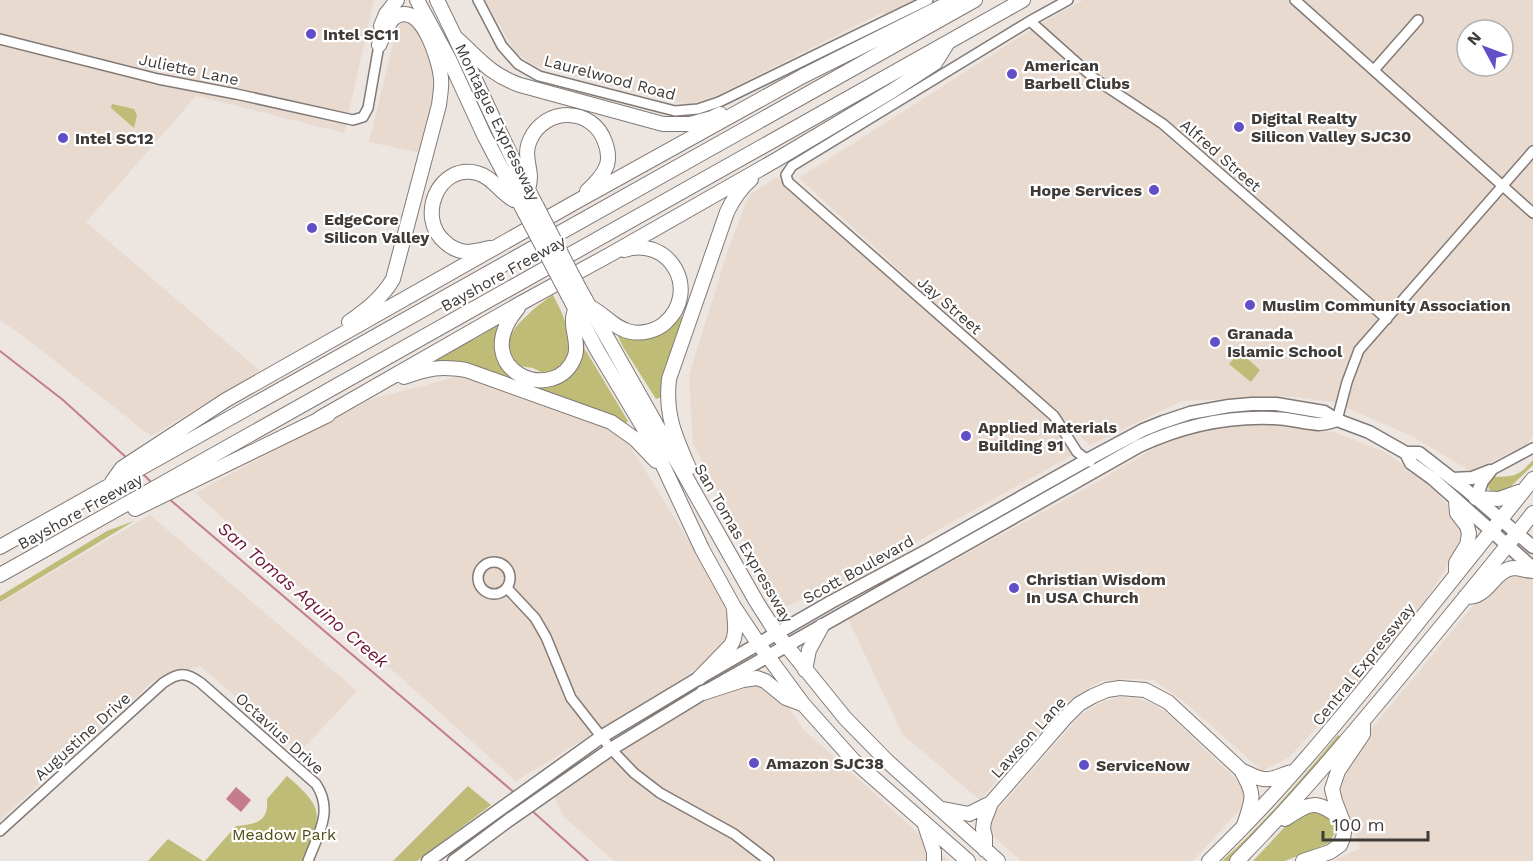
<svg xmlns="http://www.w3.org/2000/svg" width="1533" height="861" viewBox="0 0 1533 861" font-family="'Work Sans',sans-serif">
<rect width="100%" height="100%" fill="#ede5e0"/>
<!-- built -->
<path fill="#e9dad0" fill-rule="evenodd" d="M0,0H374L344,133L196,96L86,222L260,371L151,436L19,333L0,320Z
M485,0H928L890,18L883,12L714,97L688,104L663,100L530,64L514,50Z
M1083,0H1533V437L1526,445L1471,471L1411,436L1334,402L1295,397L1182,401L1090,445L799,178L1042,23ZM1467,30H1503V66H1467Z
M405,22L414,23L425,44L436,94L421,153L369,142L397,27Z
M777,177L1066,434L1076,453L850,579L780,609L693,444L689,375L729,247L749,195Z
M464,375L619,428L746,634L668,688L516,781L195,493L372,399Z
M1259,422L1334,432L1385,452L1430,484L1469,532L1410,624L1362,681L1288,758L1262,771L1188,705L1154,680L1129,679L1101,681L1065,703L980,800L903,735L848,619L1090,486L1163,443L1211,428Z
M150,515L357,691L300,752L200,666L153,681L0,820V603Z
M1512,559L1533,577V861H1332L1361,848L1338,796V769Z
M769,679L803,729L949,861H614L563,816L555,797L647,734L711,698Z
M1122,697L1138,699L1153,704L1167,713L1243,786L1246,797L1244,805L1193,861H1021L992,835L989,824L992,816L1080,716L1091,708L1107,700Z"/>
<!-- green -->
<path fill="#bfbc78" d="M112,104L134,109L137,115L134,128L111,108Z
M553,295C562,312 568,324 569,344L571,345C568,360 559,370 543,373L533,368L519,366C513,361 508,353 508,345C508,328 540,303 553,295Z
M678,316L683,317L662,397L656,399L623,347L615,330L622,334Z
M500,321C490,345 503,359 516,378L513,382L430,368L427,361L465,340L475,339L485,333L489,327Z
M583,346L628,421L623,426L537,393V386H542Z
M1240,352L1260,370L1251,382L1229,364Z
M1533,460V465L1507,490L1493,493L1489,489L1488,486L1493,477C1516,476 1517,477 1533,460Z
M134,521L0,602V596L107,531Z
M1338,735L1342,738L1232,861H1222C1265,823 1301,779 1338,735Z
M287,776C328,811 320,815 302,861H205L236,826C255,824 269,823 267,799Z
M468,786L491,805L417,861H393Z
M1309,809L1332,817L1336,831L1329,843L1285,861H1253L1296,815Z
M168,839L203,861H148Z"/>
<!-- water -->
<path fill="#c67c8f" d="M236,787L251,800L241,812L226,799Z"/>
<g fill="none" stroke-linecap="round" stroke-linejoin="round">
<!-- stream -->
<path stroke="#c67c8f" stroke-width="2" d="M0,351L63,400L128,459
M142,473L153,484
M168,498L516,794
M530,809L588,861"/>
<defs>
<path id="minor" d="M478,0L502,46L518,64L539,76L675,111L698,109L719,102L928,0
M1068,0L1030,21L792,166L786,175L788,182L1054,416L1077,452L1090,462
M1295,0L1533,213
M1030,21L1095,79L1163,124L1387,319
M0,39L158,79L236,94L353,120L363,117L368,108L379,45
M1374,70L1418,20
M1337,420L1347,382L1359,350L1533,151
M1490,471L1533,448
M478 578a16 16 0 1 1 32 0a16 16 0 1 1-32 0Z
M507,588L535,618L546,637L571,698L611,749L634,773L660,793L734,834L769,861
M0,831L163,683C179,672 186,672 201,683L316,784C334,811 318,834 308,861"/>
<path id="major" d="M1406,453L1411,463L1433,479L1533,568
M1453,479L1472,478L1490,471
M1476,498L1482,481L1490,471
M428,861L601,737L699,678L831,602L928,550L1087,460L1143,430L1163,422L1190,413L1229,406L1252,404H1276L1324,412L1337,420L1369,432L1406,453H1419L1464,488L1533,547
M454,861L509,820L611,749L703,693L1139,446C1182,426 1225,416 1273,418C1288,418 1304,423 1319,424C1325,424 1331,422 1337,420"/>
<path id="highway" d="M417,0L449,59L484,135L525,213
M437,0C471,68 501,139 537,207
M381,26L386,14L397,0
M455,37C479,58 489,74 520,85L663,124H690L712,118L720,114
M528,190C529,186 530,181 530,176C529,163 524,153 530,140C545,106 593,107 605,142C608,150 609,158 607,165C603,176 595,184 587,191
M489,248C481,250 473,252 466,252C458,251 451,248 445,242C416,218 438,163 477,173C493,177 500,193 514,200
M579,288L756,601L777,634L845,718L887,761L998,861
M568,295L597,350L652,442L702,549L734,607L758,643L803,704L853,760L968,861
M518,308C465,371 557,407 575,356C579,343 572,332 573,319C573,316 574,313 575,310
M592,308C605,315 615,329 631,332C642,334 656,331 665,323C701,291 670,235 624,250
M349,322C366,310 382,298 393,279L439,105C440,96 442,87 441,78C439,61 422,0 395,17C387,23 384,36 379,45
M404,377C430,368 439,366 466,370L611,422L635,439L656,461
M320,418L523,302L611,254L776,160L892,91L935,63L947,44
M689,468C675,436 665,415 669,379L727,212C733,199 740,189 751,179
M112,482L122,468L226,400L572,204L803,76L955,0
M1476,498L1499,499L1524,490
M1456,501L1457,513L1467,526L1469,534L1467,545L1456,563V572
M135,509L328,415
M0,547L975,0
M0,575L1023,0
M1465,597C1469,597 1476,596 1479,594C1491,588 1498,569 1514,568C1520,568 1526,571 1533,571
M805,670L809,650L822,626
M699,678L731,645C738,634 734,620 734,607
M703,693L743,680L757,678L765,681L786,698L802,704
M1241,770C1252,775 1262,782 1274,778C1281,776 1286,773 1293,772
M943,809L969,814L991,803
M1285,819C1311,802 1316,799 1341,819
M925,825L934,852V861
M985,850V837L983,829L984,821L991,803L1066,717L1079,704L1093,696L1107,690L1120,688L1145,690L1168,702L1241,770C1256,796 1253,798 1244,825
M1209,861C1277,796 1337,723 1396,650C1442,593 1488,536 1533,479
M1237,861C1299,798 1356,730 1412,662C1453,612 1494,563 1533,513
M1303,861L1330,852L1340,845L1343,838L1345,827L1335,801L1332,789L1338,771L1363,734V725"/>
</defs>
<!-- minor casing -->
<use href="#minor" stroke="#827a76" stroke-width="12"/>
<!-- major casing -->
<use href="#major" stroke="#827a76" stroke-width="15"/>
<!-- highway casing -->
<use href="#highway" stroke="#827a76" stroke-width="16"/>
<!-- minor -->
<use href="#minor" stroke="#fff" stroke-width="9"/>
<!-- major -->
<use href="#major" stroke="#fff" stroke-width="12"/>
<!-- highway -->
<use href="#highway" stroke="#fff" stroke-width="14"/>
<defs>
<path id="highway-bridge" d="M537,207L579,288
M525,213L568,295"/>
</defs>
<!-- highway-bridge casing -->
<use href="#highway-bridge" stroke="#827a76" stroke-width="16" stroke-linecap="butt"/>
<!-- highway-bridge -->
<use href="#highway-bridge" stroke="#fff" stroke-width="14"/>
</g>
<!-- markers -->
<g fill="#624ec6" stroke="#fff" stroke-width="2">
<circle cx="311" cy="34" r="6"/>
<circle cx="1012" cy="74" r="6"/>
<circle cx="1239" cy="127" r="6"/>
<circle cx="63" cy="138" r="6"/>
<circle cx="1154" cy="190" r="6"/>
<circle cx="312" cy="228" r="6"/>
<circle cx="1250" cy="305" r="6"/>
<circle cx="1215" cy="342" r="6"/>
<circle cx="966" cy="436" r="6"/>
<circle cx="1014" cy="588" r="6"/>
<circle cx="754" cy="763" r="6"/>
<circle cx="1084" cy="765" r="6"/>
</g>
<g text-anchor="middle" stroke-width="4.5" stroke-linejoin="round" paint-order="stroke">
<!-- poi labels -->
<g font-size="16" font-weight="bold" fill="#3f3b39" stroke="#fff" text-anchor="start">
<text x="323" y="40">Intel SC11</text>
<text x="1024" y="71">American<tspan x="1024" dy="18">Barbell Clubs</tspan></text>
<text x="1251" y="124">Digital Realty<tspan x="1251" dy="18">Silicon Valley SJC30</tspan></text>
<text x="75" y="144">Intel SC12</text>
<text x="1142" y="196" text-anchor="end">Hope Services</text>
<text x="324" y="225">EdgeCore<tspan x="324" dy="18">Silicon Valley</tspan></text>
<text x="1262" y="311">Muslim Community Association</text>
<text x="1227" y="339">Granada<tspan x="1227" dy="18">Islamic School</tspan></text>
<text x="978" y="433">Applied Materials<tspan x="978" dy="18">Building 91</tspan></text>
<text x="1026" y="585">Christian Wisdom<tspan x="1026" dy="18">In USA Church</tspan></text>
<text x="766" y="769">Amazon SJC38</text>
<text x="1096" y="771">ServiceNow</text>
</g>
<!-- street labels -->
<g font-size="16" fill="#3f3b39" stroke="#fff">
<text transform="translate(189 69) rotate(12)" y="6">Juliette Lane</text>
<text transform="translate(610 77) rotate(15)" y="6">Laurelwood Road</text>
<text transform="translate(498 122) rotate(64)" y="6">Montague Expressway</text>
<text transform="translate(1221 155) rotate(41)" y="6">Alfred Street</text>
<text transform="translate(503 273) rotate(-29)" y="6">Bayshore Freeway</text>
<text transform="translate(950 305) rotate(41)" y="6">Jay Street</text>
<text transform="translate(80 511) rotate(-29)" y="6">Bayshore Freeway</text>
<text transform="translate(744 543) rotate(60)" y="6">San Tomas Expressway</text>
<text transform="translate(858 569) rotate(-29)" y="6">Scott Boulevard</text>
<text transform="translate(1363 664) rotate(-51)" y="6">Central Expressway</text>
<text transform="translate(280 733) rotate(42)" y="6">Octavius Drive</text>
<text transform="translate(82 736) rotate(-42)" y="6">Augustine Drive</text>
<text transform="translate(1028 737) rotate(-48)" y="6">Lawson Lane</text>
</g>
<!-- park labels -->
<g font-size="16" fill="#514e16" stroke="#fff">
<text x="284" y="840">Meadow Park</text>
</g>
<!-- water labels -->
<g font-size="18" font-style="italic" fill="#6e1537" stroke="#fff">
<text transform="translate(303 595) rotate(40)" y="6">San Tomas Aquino Creek</text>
</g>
</g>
<!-- north arrow -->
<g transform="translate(1485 48) rotate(311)"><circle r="28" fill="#ffffff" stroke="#b2b1b0" stroke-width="1.5"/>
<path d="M0-4.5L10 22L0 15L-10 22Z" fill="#624ec6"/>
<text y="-9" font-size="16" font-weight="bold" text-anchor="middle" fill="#3f3b39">N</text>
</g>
<!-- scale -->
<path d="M1323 831v9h105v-9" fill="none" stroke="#3f3b39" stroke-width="3"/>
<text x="1332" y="831" font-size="18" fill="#3f3b39" stroke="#ffffff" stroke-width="4.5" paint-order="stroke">100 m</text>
</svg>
